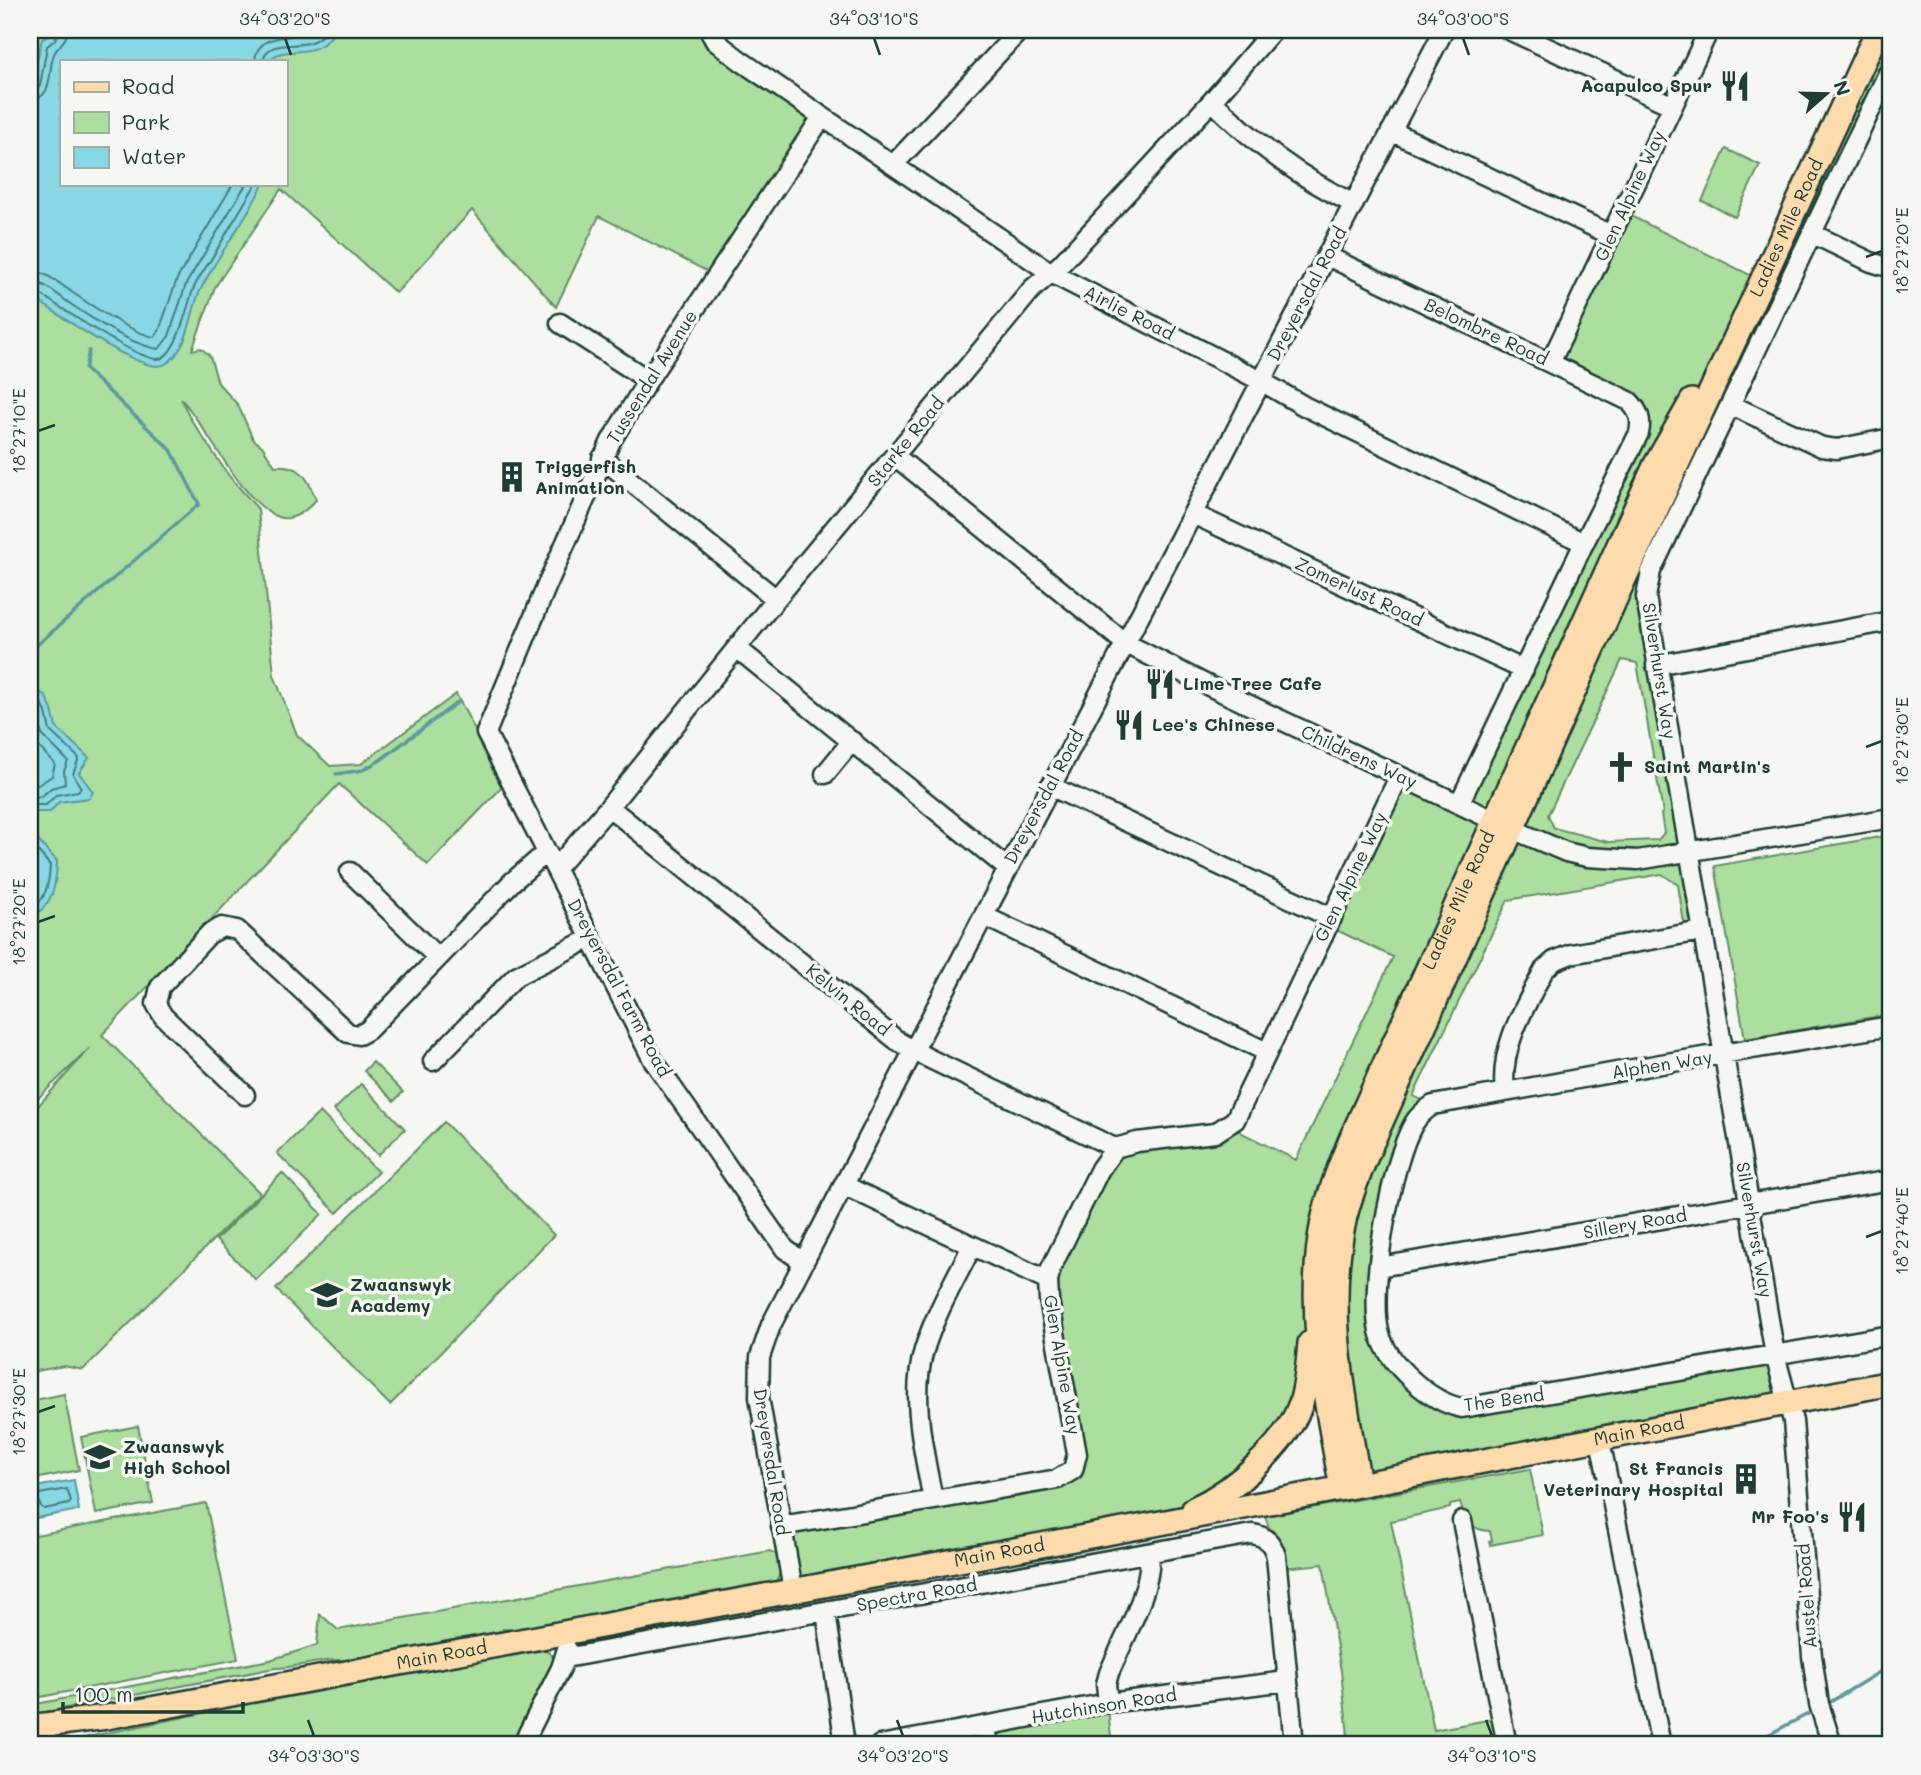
<svg xmlns="http://www.w3.org/2000/svg" width="1921" height="1775" viewBox="0 0 1921 1775" font-family="Mali,sans-serif">
<rect width="100%" height="100%" fill="#f6f6f2"/>
<filter id="ink" filterUnits="userSpaceOnUse"><feTurbulence type="fractalNoise" baseFrequency=".0143" numOctaves="2"/><feDisplacementMap in="SourceGraphic" scale="14" xChannelSelector="R" yChannelSelector="G"/><feConvolveMatrix kernelMatrix="1 2 1 2 8 2 1 2 1" color-interpolation-filters="sRGB"/></filter>
<g filter="url(#ink)">
<!-- green -->
<path fill="#abde9f" stroke="#658e6a" stroke-width="2" fill-rule="evenodd" d="M30,30H696L712,38L820,118L716,276L599,216L556,307L472,210L396,293L281,189L215,287L192,350L201,348L210,356L218,383L238,405L253,439L262,446L275,466C301,464 308,477 316,500C306,511 293,522 278,517C242,503 208,428 181,399L190,418L229,476L258,509L274,675L297,735L330,766L361,764L456,694L504,785L428,865L339,784L102,1035L260,1193L83,1370L64,1366L30,1372V1115L90,1048L30,1106ZM61,61H285V184H61Z
M1878,30H1891V67L1651,571L1647,583L1648,612L1702,931L1684,923L1678,885L1662,874L1508,900L1413,1096L1433,1105C1425,1110 1419,1115 1414,1123C1405,1138 1401,1157 1397,1173C1386,1217 1369,1287 1379,1332C1385,1358 1426,1399 1452,1406C1462,1408 1473,1407 1483,1405L1775,1355L1789,1403L1359,1484C1338,1370 1320,1280 1361,1168L1727,353L1691,404L1655,466L1351,1139L1336,1178L1323,1223L1304,1390C1293,1438 1241,1488 1197,1508C1182,1515 1166,1520 1150,1525L793,1590L781,1526L1058,1479L1073,1470L1077,1454L1048,1281L1051,1268L1100,1169L1115,1148L1137,1142L1215,1133L1230,1125L1242,1133L1296,1160L1393,957L1328,926L1399,777L1459,804L1584,543L1639,433C1641,423 1641,415 1635,407C1625,394 1568,372 1550,363L1623,212L1762,281ZM1622,660L1637,663L1663,813L1661,814L1664,833L1658,840L1608,842L1554,828L1548,815Z
M1726,149L1760,165L1735,217L1702,201Z
M1891,835V1014L1745,1039L1715,866Z
M373,1062L403,1092L394,1101L364,1071Z
M361,1084L405,1129L378,1155L334,1110Z
M320,1112L378,1172L337,1213L277,1153Z
M444,1122L554,1235L390,1405L276,1289Z
M282,1173L322,1214L256,1280L216,1240Z
M64,1394L79,1470L30,1480V1401Z
M138,1426L153,1503L96,1514L81,1437Z
M1530,1469L1543,1535L1490,1545L1489,1542L1492,1541L1490,1531C1472,1531 1465,1519 1460,1503L1450,1505V1508L1391,1521L1434,1730L1498,1718L1503,1745H1349L1341,1671L1323,1564L1283,1568L1265,1516Z
M206,1503L238,1659L30,1699V1536Z
M770,1551L779,1556L781,1572L775,1583L519,1630L503,1629L504,1633L358,1663C333,1654 302,1668 275,1668L30,1715V1705L270,1660L317,1645L320,1614L338,1630Z
M545,1649L553,1657L554,1666L514,1745H49L276,1698Z
M1108,1710L1112,1745H996L999,1735L1004,1731Z"/>
<!-- water -->
<path fill="#87d7e4" stroke="#5d999e" stroke-width="2" d="M53,30H337C332,35 327,42 320,46C303,56 283,46 268,61H61V184H263C246,221 218,254 200,291C190,313 190,343 171,360C168,363 162,366 157,366C128,364 56,313 30,295V108L36,65L42,39L49,36Z
M30,688L45,695L52,710L56,727L89,758L79,773L93,792L89,798L59,802L50,812H37L30,816Z
M30,832L57,861C56,888 53,904 30,919Z
M74,1480L79,1510L36,1518L30,1488Z"/>
<g fill="none" stroke-linecap="round" stroke-linejoin="round">
<!-- shore -->
<path stroke="#497b7a" stroke-width="2" d="M255,61C257,29 296,41 315,30
M263,61C266,40 293,47 308,43C316,41 322,36 327,30
M30,91L35,90L40,86L47,46L55,40L59,30
M30,100C55,98 47,71 54,54C58,45 67,42 67,30
M30,271C46,271 60,284 73,293C92,306 134,334 155,337L159,331L177,279L233,184
M30,281C45,282 60,297 72,305C94,320 133,346 159,349L169,336L186,284L246,184
M30,290L36,291C58,306 134,358 157,359C177,359 187,305 193,290C198,277 208,265 215,253C228,230 242,207 256,184
M30,696L40,701L46,712L50,731L79,758L73,774L81,788L78,791L56,795L46,805H36L30,808
M30,706L37,715L42,735L68,761L64,771L65,784L51,788L42,796L30,798
M30,731L35,743L55,764L52,776L38,785L30,787
M30,842L50,865C49,884 46,900 30,911
M67,1489L71,1501L69,1504L44,1509L41,1507L37,1497L39,1494Z"/>
<!-- stream -->
<path stroke="#5d999e" stroke-width="3.5" d="M30,651L199,504L171,450L85,369L89,351
M336,774L363,770L379,761L458,702
M1827,1704L1891,1665
M1757,1745L1762,1738L1812,1712"/>
<defs>
<path id="minor" d="M709,30L715,41L741,61L1051,273L1261,381L1304,406L1584,543
M1509,30L1673,106
M1212,101C1257,145 1297,176 1354,204
M1391,131L1611,235
M894,164L1020,30
M1813,234L1871,262L1891,268
M1327,256L1629,401C1639,411 1642,420 1639,433L1584,543L1459,804
M560,323L648,380
M1550,363L1709,30
M1731,405L1822,447L1837,449L1891,438
M895,456L1125,643L1207,685L1512,829L1566,852L1587,857L1638,860L1891,818
M602,458L776,599
M1193,514L1524,670
M738,649L1007,868
M1656,665L1891,621
M825,774L852,741
M1050,786L1332,918
M609,807L899,1042L926,1057L1115,1148
M556,868L609,807L776,599L1032,289L1060,265L1212,101L1273,30
M350,872L438,958
M984,916L1267,1052
M1891,1026L1661,1064L1433,1105C1425,1110 1419,1115 1414,1123C1391,1162 1369,1288 1379,1331C1387,1364 1430,1402 1462,1408L1891,1335
M433,1061L516,976L591,938
M1505,1092C1499,1048 1524,1009 1544,970L1554,961L1571,954L1702,931
M245,1095L163,1016L156,1004L160,987L209,934L222,927L237,930L348,1033L359,1035L368,1030L512,882L547,852
M843,1185L1048,1281
M802,1261L785,1249L653,1060L486,733L547,585L611,441L648,380L822,117
M1379,1267L1891,1180
M1600,1440L1661,1745
M933,1500C924,1452 910,1398 924,1350C935,1314 955,1280 972,1246
M1462,1521L1507,1745
M781,1526L1058,1479L1073,1470L1077,1454L1049,1300L1048,1281L1051,1268L1100,1169L1115,1148L1137,1142L1215,1133L1235,1120L1399,777
M793,1590L759,1397L760,1357L771,1325L1444,30
M826,1612L845,1745
M565,1658L1252,1534C1266,1536 1272,1543 1276,1556L1294,1745
M1108,1703L1106,1684L1109,1673C1122,1642 1154,1586 1149,1553
M986,1727L989,1745
M522,1745L561,1668L567,1649
M880,1745L1108,1703L1287,1681
M1832,1745L1819,1704L1812,1656L1793,1421L1775,1355L1646,597L1651,571L1891,67"/>
<g id="major">
<path id="s1" d="M1359,1484C1344,1394 1324,1307 1345,1216C1352,1190 1362,1165 1373,1140L1624,579L1878,30"/>
<path id="s2" d="M1342,1488C1326,1400 1305,1310 1323,1221C1329,1193 1340,1166 1351,1139L1618,547L1655,466L1692,401"/>
<path d="M1194,1509C1233,1491 1287,1445 1301,1403C1307,1384 1308,1363 1310,1343"/>
<path id="s3" d="M30,1727L107,1717L1150,1525L1891,1383"/>
</g>
</defs>
<!-- minor casing -->
<use href="#minor" stroke="#1f3d34" stroke-width="23"/>
<!-- major casing -->
<use href="#major" stroke="#1f3d34" stroke-width="28"/>
<!-- minor -->
<use href="#minor" stroke="#f6f6f2" stroke-width="18"/>
<!-- major -->
<use href="#major" stroke="#fedbac" stroke-width="23"/>
</g>
</g>
<!-- ticks -->
<path fill="none" stroke="#1f3d34" stroke-width="2.5" d="M285,38L291,55M874,38L880,55M1463,38L1469,55M1866,257L1882,251M38,431L55,425M1866,747L1882,741M38,922L55,916M1866,1237L1882,1231M38,1412L55,1406M308,1720L314,1736M897,1720L903,1736M1486,1720L1492,1736"/>
<!-- icons -->
<defs>
<symbol id="restaurant-bare" viewBox="-9 -9 18 18"><path d="M-5-6h1v4h1v-4h1v4h1v-4h1v5L-1.5 .5V6h-2V.5L-5-1ZM5-6V6H3V1.5H1.5Q1.5-4 5-6Z" fill="#1f3d34" stroke="#f6f6f2" stroke-width="2.5" paint-order="stroke"/></symbol>
<symbol id="building-bare" viewBox="-9 -9 18 18"><path d="M-4-6H4V6H1V3H-1V6H-4ZM-2.5-4.3h1.7v1.8h-1.7ZM.8-4.3h1.7v1.8H.8ZM-2.5-1h1.7V.8h-1.7ZM.8-1h1.7V.8H.8Z" fill="#1f3d34" stroke="#f6f6f2" stroke-width="2.5" paint-order="stroke"/></symbol>
<symbol id="church-bare" viewBox="-9 -9 18 18"><path d="M-1.2-6h2.4v3.5h3.3v2.4h-3.3V6h-2.4V-.1h-3.3v-2.4h3.3Z" fill="#1f3d34" stroke="#f6f6f2" stroke-width="2.5" paint-order="stroke"/></symbol>
<symbol id="school-bare" viewBox="-9 -9 18 18"><path d="M0-5L7-2L0 1L-7-2ZM-4 1L0 2.5L4 1V4Q0 6-4 4Z" fill="#1f3d34" stroke="#f6f6f2" stroke-width="2.5" paint-order="stroke"/></symbol>
</defs>
<g fill-rule="evenodd">
<use href="#restaurant-bare" x="1713" y="64" width="44" height="44"/>
<use href="#building-bare" x="490" y="455" width="44" height="44"/>
<use href="#restaurant-bare" x="1138" y="662" width="44" height="44"/>
<use href="#restaurant-bare" x="1107" y="703" width="44" height="44"/>
<use href="#church-bare" x="1599" y="745" width="44" height="44"/>
<use href="#school-bare" x="305" y="1273" width="44" height="44"/>
<use href="#school-bare" x="78" y="1435" width="44" height="44"/>
<use href="#building-bare" x="1724" y="1457" width="44" height="44"/>
<use href="#restaurant-bare" x="1830" y="1495" width="44" height="44"/>
</g>
<g text-anchor="middle" stroke-width="7" stroke-linejoin="round" paint-order="stroke">
<!-- poi labels -->
<g font-size="18" font-weight="bold" fill="#1f3d34" stroke="#f6f6f2" text-anchor="start">
<text x="1712" y="92" text-anchor="end">Acapulco Spur</text>
<text x="535" y="473">Triggerfish<tspan x="535" dy="21">Animation</tspan></text>
<text x="1183" y="690">Lime Tree Cafe</text>
<text x="1152" y="731">Lee's Chinese</text>
<text x="1644" y="773">Saint Martin's</text>
<text x="350" y="1291">Zwaanswyk<tspan x="350" dy="21">Academy</tspan></text>
<text x="123" y="1453">Zwaanswyk<tspan x="123" dy="21">High School</tspan></text>
<text x="1723" y="1475" text-anchor="end">St Francis<tspan x="1723" dy="21">Veterinary Hospital</tspan></text>
<text x="1829" y="1523" text-anchor="end">Mr Foo's</text>
</g>
<!-- street labels -->
<g font-size="18" fill="#1f3d34" stroke="#f6f6f2">
<text transform="translate(1630 196) rotate(-65)" y="6">Glen Alpine Way</text>
<text dy="6" stroke="none"><textPath href="#s1" startOffset="1353">Ladies Mile Road</textPath></text>
<text transform="translate(1307 294) rotate(-62)" y="6">Dreyersdal Road</text>
<text transform="translate(1129 313) rotate(27)" y="6">Airlie Road</text>
<text transform="translate(1486 332) rotate(25)" y="6">Belombre Road</text>
<text transform="translate(652 377) rotate(-58)" y="6">Tussendal Avenue</text>
<text transform="translate(906 442) rotate(-51)" y="6">Starke Road</text>
<text transform="translate(1359 592) rotate(25)" y="6">Zomerlust Road</text>
<text transform="translate(1659 671) rotate(81)" y="6">Silverhurst Way</text>
<text transform="translate(1359 757) rotate(25)" y="6">Childrens Way</text>
<text transform="translate(1044 797) rotate(-62)" y="6">Dreyersdal Road</text>
<text transform="translate(1351 877) rotate(-64)" y="6">Glen Alpine Way</text>
<text dy="6" stroke="none"><textPath href="#s2" startOffset="618">Ladies Mile Road</textPath></text>
<text transform="translate(619 988) rotate(62)" y="6">Dreyersdal Farm Road</text>
<text transform="translate(848 1000) rotate(39)" y="6">Kelvin Road</text>
<text transform="translate(1662 1065) rotate(-9)" y="6">Alphen Way</text>
<text transform="translate(1635 1224) rotate(-10)" y="6">Sillery Road</text>
<text transform="translate(1754 1230) rotate(80)" y="6">Silverhurst Way</text>
<text transform="translate(1062 1365) rotate(80)" y="6">Glen Alpine Way</text>
<text transform="translate(1504 1400) rotate(-8)" y="6">The Bend</text>
<text dy="6" stroke="none"><textPath href="#s3" startOffset="1636">Main Road</textPath></text>
<text transform="translate(771 1462) rotate(81)" y="6">Dreyersdal Road</text>
<text dy="6" stroke="none"><textPath href="#s3" startOffset="985">Main Road</textPath></text>
<text transform="translate(917 1595) rotate(-10)" y="6">Spectra Road</text>
<text transform="translate(1807 1596) rotate(-94)" y="6">Austel Road</text>
<text dy="6" stroke="none"><textPath href="#s3" startOffset="418">Main Road</textPath></text>
<text transform="translate(1104 1706) rotate(-9)" y="6">Hutchinson Road</text>
</g>
</g>
<!-- margin -->
<rect width="1921" height="1775" fill="none" stroke="#f6f6f2" stroke-width="77"/>
<!-- legend -->
<rect x="60" y="60" width="228" height="126" fill="#f6f6f2" stroke="#a0aca6" stroke-width="2"/>
<rect x="74" y="82" width="35" height="10" fill="#fedbac" stroke="#a0aca6" stroke-width="2"/>
<text x="122" y="94" font-size="21" fill="#1f3d34">Road</text>
<rect x="74" y="112" width="35" height="21" fill="#abde9f" stroke="#a0aca6" stroke-width="2"/>
<text x="122" y="130" font-size="21" fill="#1f3d34">Park</text>
<rect x="74" y="147" width="35" height="21" fill="#87d7e4" stroke="#a0aca6" stroke-width="2"/>
<text x="122" y="164" font-size="21" fill="#1f3d34">Water</text>
<!-- north arrow -->
<g transform="translate(1826 94) rotate(70)" stroke="#f6f6f2" stroke-width="5" paint-order="stroke">
<path d="M0-5L12 26L0 18L-12 26Z" fill="#1f3d34"/>
<text y="-10" font-size="19" font-weight="bold" text-anchor="middle" fill="#1f3d34">N</text>
</g>
<!-- scale -->
<path d="M63 1702v10h180v-10" fill="none" stroke="#1f3d34" stroke-width="3.5"/>
<text x="74" y="1702" font-size="21" fill="#1f3d34" stroke="#f6f6f2" stroke-width="5" paint-order="stroke">100 m</text>
<rect x="38" y="38" width="1844" height="1698" fill="none" stroke="#1f3d34" stroke-width="2.5"/>
<g font-size="18" text-anchor="middle" fill="#1f3d34">
<text x="285" y="25">34°03'20"S</text>
<text x="874" y="25">34°03'10"S</text>
<text x="1463" y="25">34°03'00"S</text>
<text transform="translate(1902 251) rotate(-90)" y="6">18°27'20"E</text>
<text transform="translate(19 431) rotate(-90)" y="6">18°27'10"E</text>
<text transform="translate(1902 741) rotate(-90)" y="6">18°27'30"E</text>
<text transform="translate(19 922) rotate(-90)" y="6">18°27'20"E</text>
<text transform="translate(1902 1231) rotate(-90)" y="6">18°27'40"E</text>
<text transform="translate(19 1412) rotate(-90)" y="6">18°27'30"E</text>
<text x="314" y="1762">34°03'30"S</text>
<text x="903" y="1762">34°03'20"S</text>
<text x="1492" y="1762">34°03'10"S</text>
</g>
</svg>
